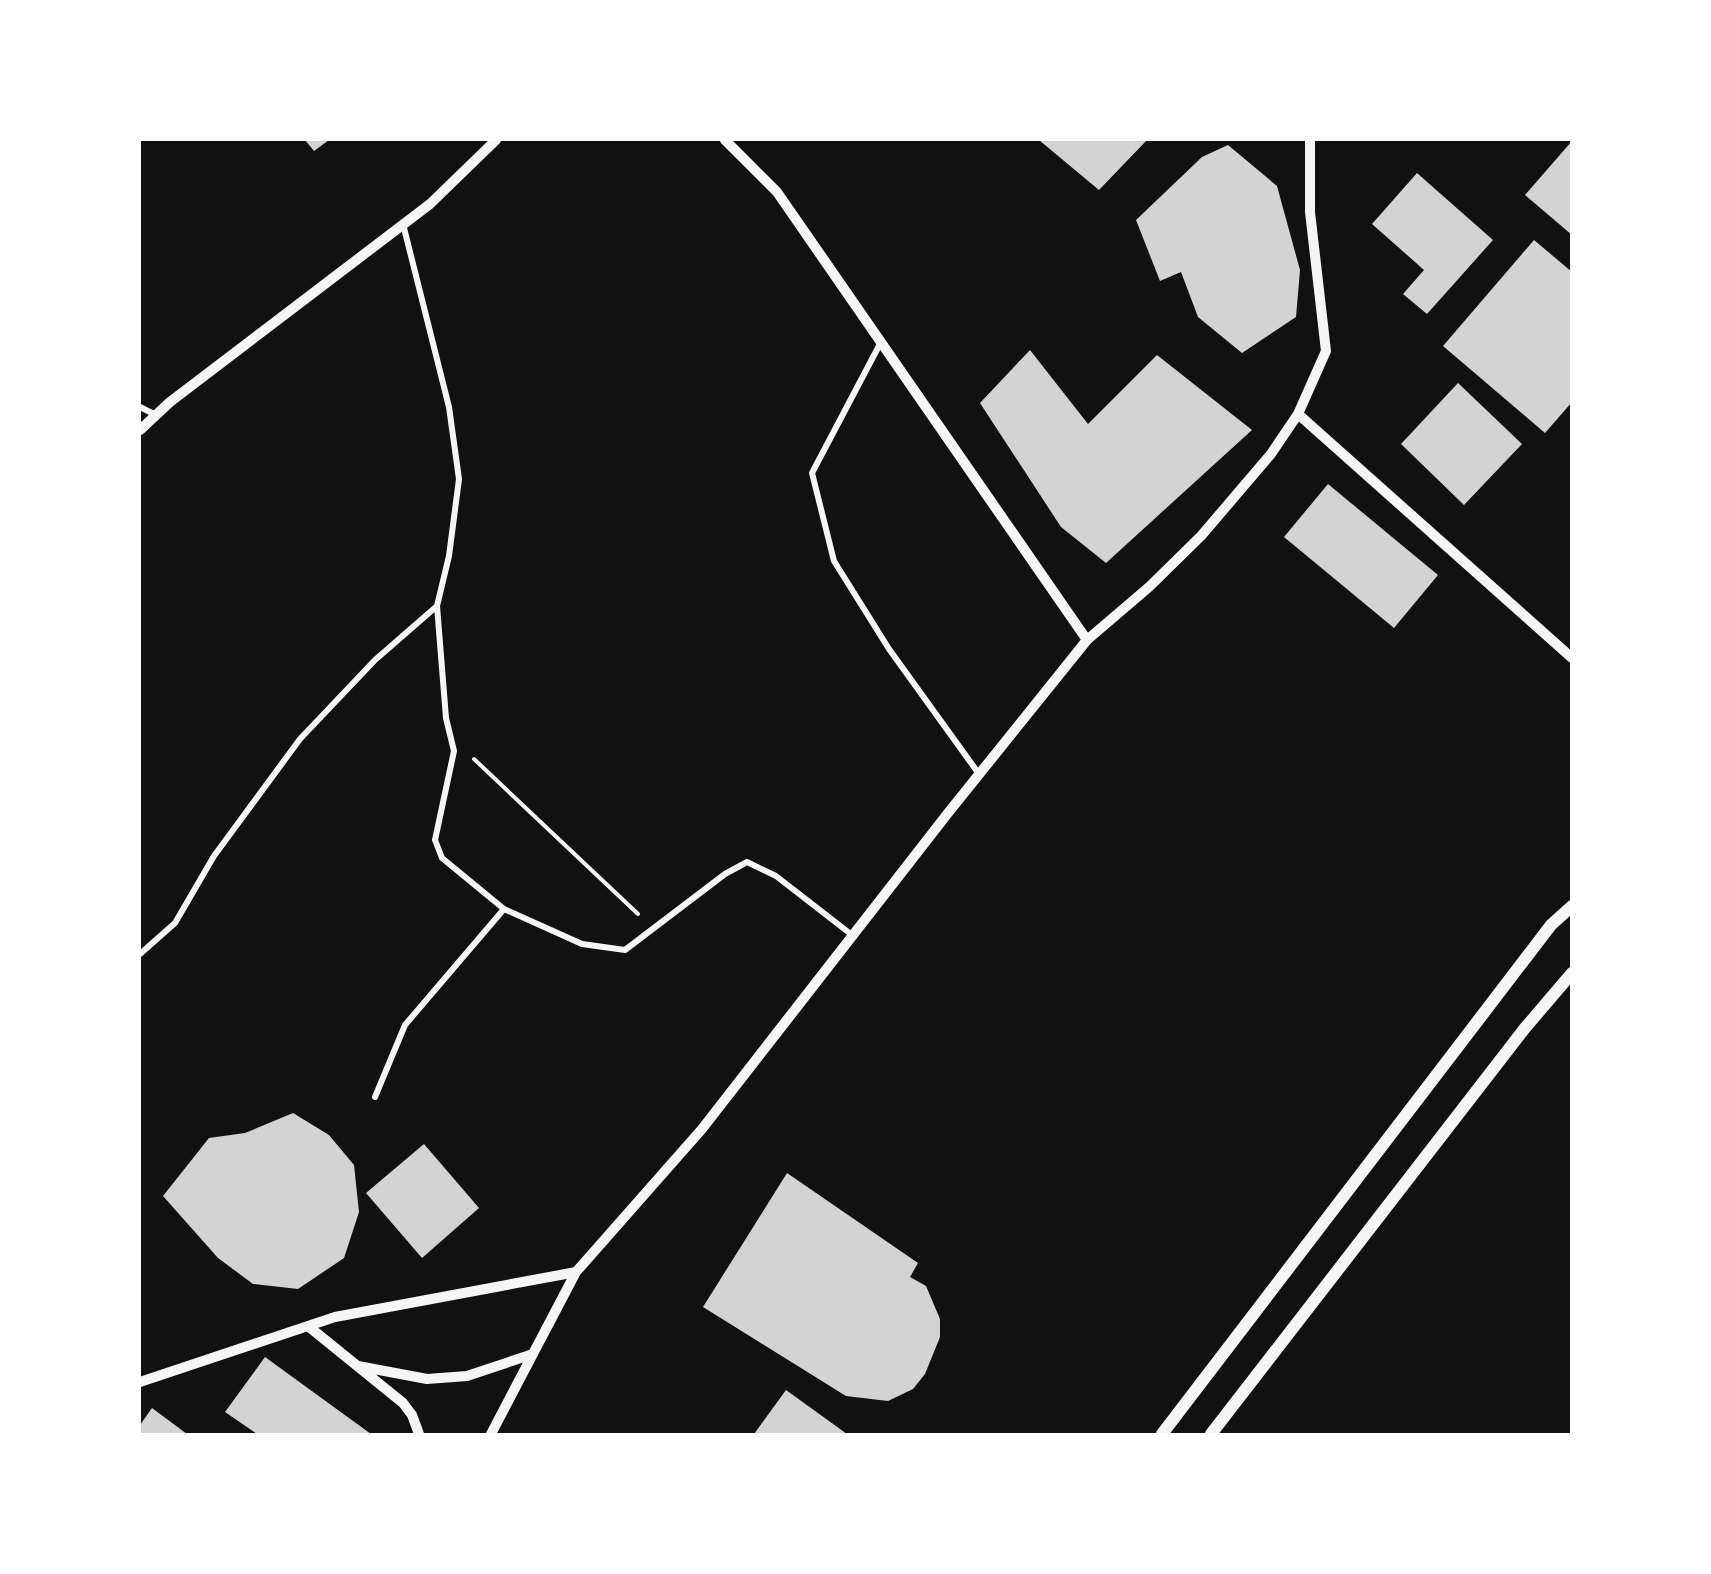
<svg xmlns="http://www.w3.org/2000/svg" width="1711" height="1574" viewBox="0 0 1711 1574" font-family="'Source Serif 4',serif">
<rect width="100%" height="100%" fill="#111"/>
<!-- building -->
<path fill="#d3d3d3" d="M305,140H329L314,151Z
M1039,140H1147L1099,190Z
M1572,141V235L1525,195Z
M1228,145L1277,186L1300,270L1296,317L1242,353L1198,317L1181,272L1160,281L1136,220L1202,157Z
M1417,173L1493,240L1427,314L1403,294L1424,270L1372,224Z
M1534,240L1572,272V402L1545,433L1443,346Z
M1030,350L1088,424L1157,355L1252,430L1106,563L1061,527L980,403Z
M1458,383L1522,444L1464,505L1401,444Z
M1328,484L1438,575L1394,628L1284,537Z
M293,1113L329,1135L354,1165L359,1212L344,1258L298,1289L253,1284L218,1258L163,1196L209,1138L245,1133Z
M424,1144L479,1208L422,1258L366,1193Z
M787,1173L918,1263L910,1277L926,1286L940,1319V1337L925,1374L913,1389L888,1401L846,1396L703,1307Z
M265,1357L371,1434H257L225,1412Z
M786,1390L847,1434H754Z
M152,1408L187,1434H140V1425Z"/>
<g fill="none" stroke-linecap="round" stroke-linejoin="round">
<!-- path -->
<path stroke="#f5f5f5" stroke-width="4" d="M474,759L638,914"/>
<!-- minor -->
<path stroke="#f5f5f5" stroke-width="6" d="M881,342L812,473L834,561L889,649L979,774
M140,407L156,415
M437,606L446,718L454,751L435,840L442,858L504,909
M140,954L175,923L214,856L300,739L375,660L437,606L449,556L459,479L449,407L403,224
M375,1097L405,1025L504,909L582,944L625,950L725,874L747,862L776,876L852,935"/>
<!-- tertiary -->
<path stroke="#f5f5f5" stroke-width="10" d="M725,140L777,192L1087,640
M1298,414L1572,658
M140,430L170,402L430,204L496,140
M308,1326L403,1403L412,1415L419,1434
M358,1366L427,1379L467,1376L533,1354
M140,1382L335,1317L576,1272
M491,1434L576,1272L702,1129L948,813L1087,640L1149,587L1201,536L1271,454L1298,414L1326,351L1310,212V140"/>
<!-- secondary -->
<path stroke="#f5f5f5" stroke-width="12" d="M1162,1434L1551,925L1572,906
M1211,1434L1525,1028L1572,973"/>
</g>
<!-- border -->
<rect width="1711" height="1574" fill="none" stroke="#ffffff" stroke-width="282"/>
</svg>
